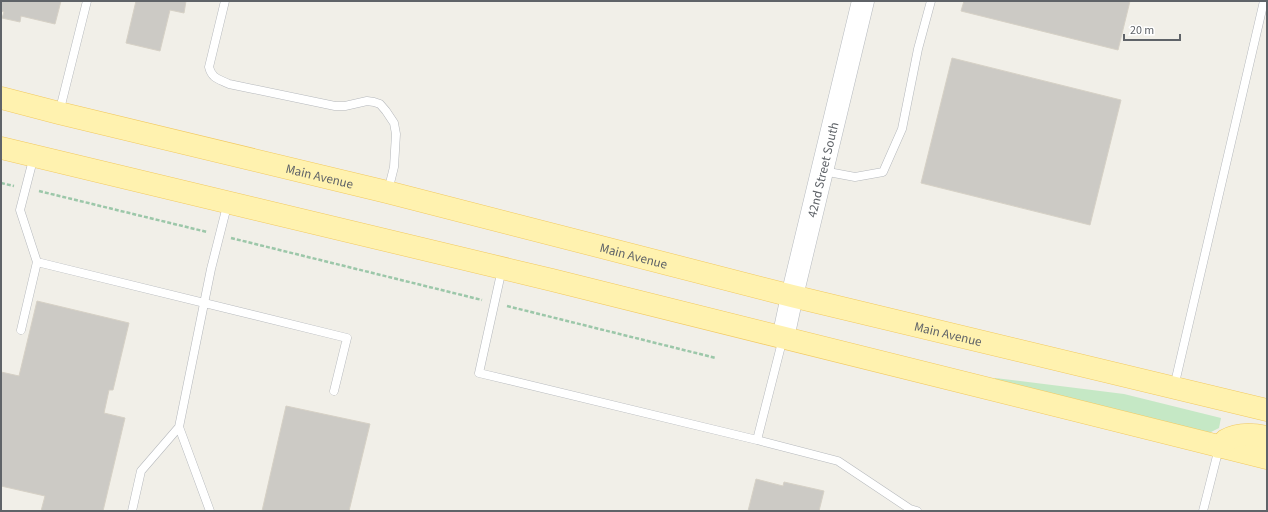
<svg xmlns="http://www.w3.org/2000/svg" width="1268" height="512" viewBox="0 0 1268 512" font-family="'Source Sans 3',sans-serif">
<rect width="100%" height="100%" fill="#f1efe8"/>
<!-- green -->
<path fill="#c5e8c5" d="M995,378L1124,394L1221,418L1219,428L1207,434L994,386Z"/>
<!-- building -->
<path fill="#cccac5" stroke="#d6d1c6" d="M1,1H61L55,24L21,16L20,22L2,18L4,12L1,11Z
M136,1H186L184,13L170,10L160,51L126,43Z
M964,1H1130L1118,50L961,11Z
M952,58L1121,100L1090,225L921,183Z
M37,301L129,323L113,390H109L104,413L125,418L103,511H41L45,496L1,486V372L19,376Z
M286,406L370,424L349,511H262Z
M756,479L783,486L784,482L824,491L819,511H748Z"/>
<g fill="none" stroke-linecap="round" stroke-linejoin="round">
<defs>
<path id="service" d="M225,1L209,67C212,79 219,79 229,84L335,106H345L367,101L374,102L380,104L386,111L394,123L396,134L394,167L388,191
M59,113L87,1
M34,156L20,210L37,262L347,338L334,391
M823,171L855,177L883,172L902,129L918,49L931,1
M502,269L479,373L757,440
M21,330L37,262
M783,338L757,440L838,461L910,509L917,511
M1174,387L1264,1
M179,427L210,511
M132,511L141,471L179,427L211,269L228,202
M1203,511L1219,448"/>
<g id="secondary">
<path id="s1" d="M783,338L792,296L863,1"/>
</g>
<g id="primary">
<path id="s2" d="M1,98L59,113L387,192L792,296L1267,410"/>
<path d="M1,148L552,280L1267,458"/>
<path d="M1219,447C1221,445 1224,442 1226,440C1238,433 1254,434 1267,437"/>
</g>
</defs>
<!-- service casing -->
<use href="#service" stroke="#b5b8bc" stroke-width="9"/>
<!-- secondary casing -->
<use href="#secondary" stroke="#b6babf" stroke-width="23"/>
<!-- primary casing -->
<use href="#primary" stroke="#f2c960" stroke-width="23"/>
<!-- path -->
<path stroke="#9cc7a9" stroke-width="2.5" stroke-dasharray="4 2" stroke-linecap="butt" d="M1,183L14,186
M39,191L207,232
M231,238L482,300
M507,306L716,358"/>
<!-- service -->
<use href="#service" stroke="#fff" stroke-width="8"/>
<!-- secondary -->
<use href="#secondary" stroke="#fff" stroke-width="22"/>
<!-- primary -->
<use href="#primary" stroke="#fff2af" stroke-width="22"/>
</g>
<g text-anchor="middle" stroke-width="3" stroke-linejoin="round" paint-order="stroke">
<!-- street labels -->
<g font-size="13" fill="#5f6368" stroke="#fff">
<text dy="5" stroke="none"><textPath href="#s1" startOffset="173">42nd Street South</textPath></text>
<text dy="5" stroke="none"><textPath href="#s2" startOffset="328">Main Avenue</textPath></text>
<text dy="5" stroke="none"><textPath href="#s2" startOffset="652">Main Avenue</textPath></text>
<text dy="5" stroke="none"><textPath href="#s2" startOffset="976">Main Avenue</textPath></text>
</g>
</g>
<!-- border -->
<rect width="1268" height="512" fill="none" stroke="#5f6368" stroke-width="4"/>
<!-- scale -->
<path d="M1124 34v6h56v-6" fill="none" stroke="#5f6368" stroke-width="2"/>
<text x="1130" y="34" font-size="12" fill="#5f6368" stroke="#ffffff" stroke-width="3" paint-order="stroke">20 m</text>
</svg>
